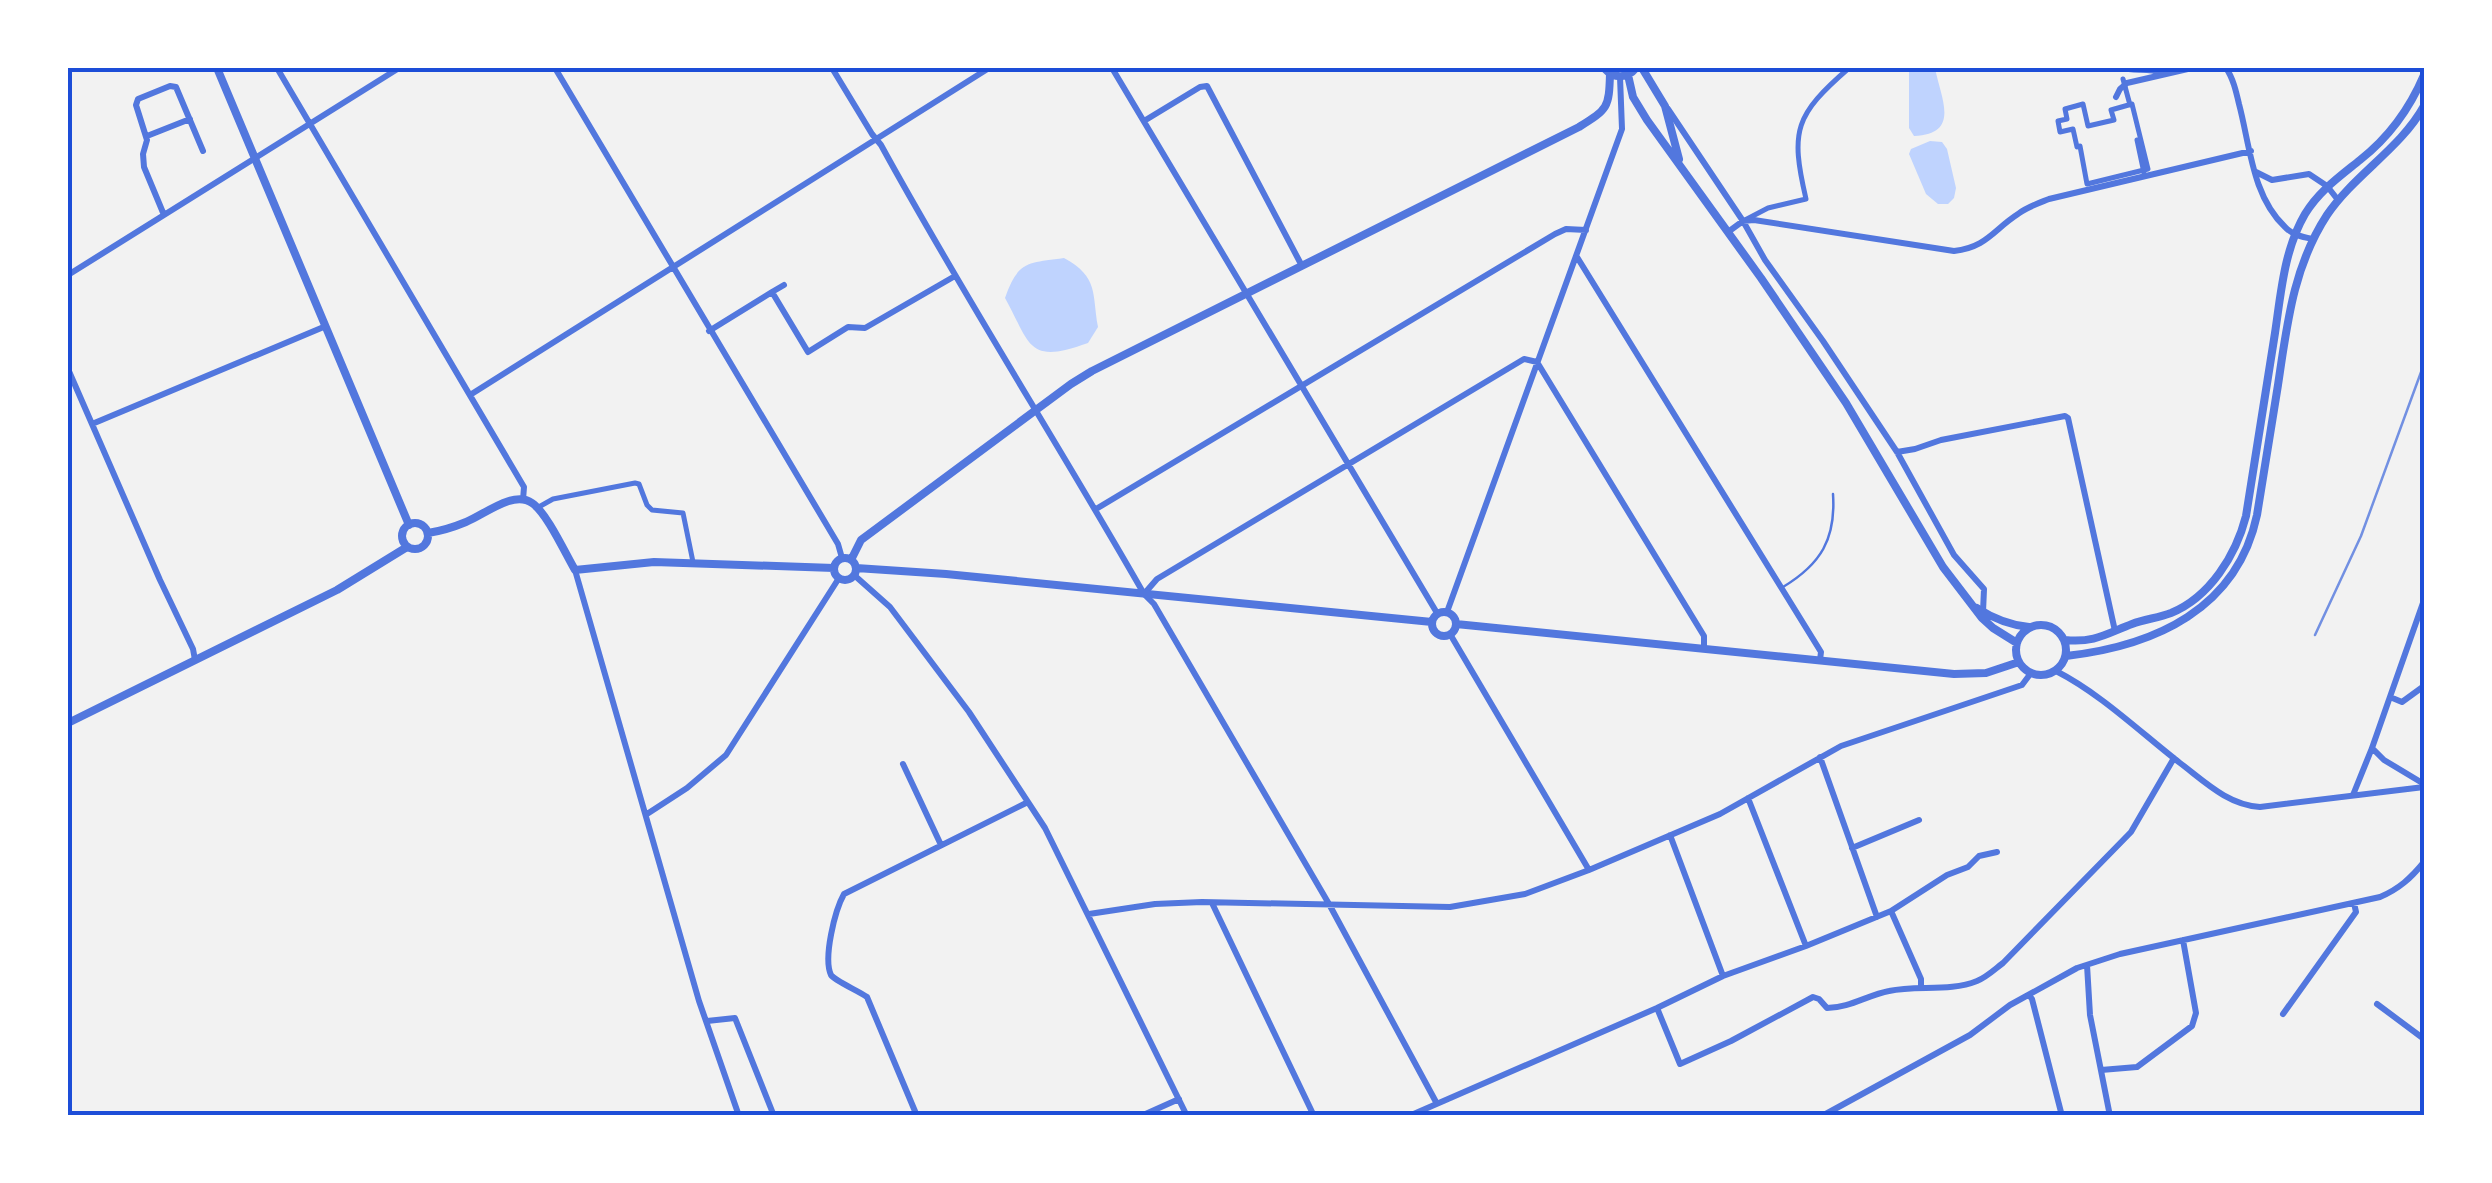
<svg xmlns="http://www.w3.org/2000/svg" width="2492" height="1183" viewBox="0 0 2492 1183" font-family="Karla,sans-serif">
<rect width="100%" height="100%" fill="#f2f2f2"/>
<!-- water -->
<path fill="#bfd3fe" d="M1909,68H1935C1941,99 1961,134 1914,136L1909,128Z
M1930,141L1942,142L1947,149L1956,188L1954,198L1948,204H1938L1926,194L1909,154L1911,149Z
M1064,258C1099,277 1092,294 1098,327L1088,343C1027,365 1031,345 1005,298C1018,261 1027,263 1064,258Z"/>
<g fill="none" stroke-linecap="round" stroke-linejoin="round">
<!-- service -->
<path stroke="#5277de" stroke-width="2.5" d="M1783,587C1821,564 1836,539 1833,494"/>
<!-- pedestrian -->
<path stroke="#5277de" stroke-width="5" d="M2121,68C2135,73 2149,67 2161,74
M2123,79L2130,105
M2083,104L2088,126L2114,120L2111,110L2132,104L2148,169L2087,184L2080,146L2077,147L2073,129L2060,132L2058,121L2067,119L2065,109Z
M2137,140L2144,173
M1745,220L1768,208L1806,199C1790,130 1795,115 1849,68
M537,508L553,499L635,483L639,484L647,505L652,510L683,513L693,562"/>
<!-- minor -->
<path stroke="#5277de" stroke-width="6" d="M277,68L524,487L523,500
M555,68L838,544L842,558
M832,68L872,134L881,145C964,297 1058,443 1144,594L1154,604L1329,904L1436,1102
M1112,68L1437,613
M1262,68H1263
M2226,68C2233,78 2236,91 2239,104C2250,145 2252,196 2285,227C2292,235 2303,237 2313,239
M2116,97L2120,89L2127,83L2192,68
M1668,109L1743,221L1765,260L1823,341L1897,452L1954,555L1984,589L1983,612
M1144,121L1200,87L1207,86L1302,266
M147,136L190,119
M2256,172L2272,180L2309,174L2327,186L2338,200
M164,215L144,167L143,154L147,140L136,105L138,99L170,86L176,87L203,151
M1728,232L1743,221L1754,220L1954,251C1987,247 1993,230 2018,214C2027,207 2039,203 2049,199L2251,151
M1577,257L1821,652L1820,660
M68,275L399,68
M772,292L784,285
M709,331L772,292L808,352L848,327L865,328L955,276
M68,369L160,580L193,649L195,660
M470,395L989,68
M92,424L326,326
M1897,452L1915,449L1941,440L2065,416L2068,418L2115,631
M1096,509L1555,234L1566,229L1586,230
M575,570L699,1001L739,1116
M854,575L890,607L969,712L1045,828L1187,1116
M1144,594L1157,579L1524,359L1537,362L1704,636V649
M1447,612L1622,129L1620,77
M1450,634L1589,870
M2056,671C2101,694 2140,732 2180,763C2205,782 2228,805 2260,807L2424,787
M2390,697L2402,702L2424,686
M2372,748L2384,760L2424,784
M1820,757L1877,917
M903,764L941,845
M2353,795L2372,748L2424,600
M1748,798L1806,946
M647,814L687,788L726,755L839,578
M1670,835L1723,976
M1852,848L1919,820
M1212,903L1314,1116
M1891,911L1921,979V986
M1089,914L1155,904L1202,902L1450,907L1525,894L1589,870L1720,814L1841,746L2022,685L2031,673
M2087,965L2090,1015L2110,1116
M2029,995L2032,999L2062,1116
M2377,1004L2424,1039
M1657,1008L1680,1064L1731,1041L1813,997L1819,999L1827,1008C1849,1008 1868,995 1889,991C1917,985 1950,992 1977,981C1987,977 1995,969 2003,963L2131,832L2174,758
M2283,1014L2356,912L2354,903
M707,1021L735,1018L774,1116
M2101,1070L2137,1067L2192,1026L2196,1013L2183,940
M917,1116L867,997C859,991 835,981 831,975C823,958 835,910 844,894L1028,802
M1141,1116L1179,1099
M1409,1116L1657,1008L1723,976L1806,946L1891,911L1947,875L1968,867L1979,856L1997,852
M1822,1116L1970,1035L2010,1005L2077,968L2120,954L2380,897C2399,889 2411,878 2424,862"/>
<!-- tertiary -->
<path stroke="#5277de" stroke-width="8" d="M217,68L409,525
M1604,68C1614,79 1627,79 1636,68
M1642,68L1665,106L1679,159
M1628,75L1633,97L1647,120L1761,278L1846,403L1943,567L1982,618L1993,628L2017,643
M402 536a13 13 0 1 1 26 0a13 13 0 1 1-26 0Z
M428,533C441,531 454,527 466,522C484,515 513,490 532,503C547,513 565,553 575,570L654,562L834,568
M834 569a11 11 0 1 1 22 0a11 11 0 1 1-22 0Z
M851,560L861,540L1071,384L1092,371L1579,127C1608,109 1609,108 1610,74
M856,568L946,574L1432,622
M1977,608C1994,619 2009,625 2029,627
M1432 624a12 12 0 1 1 24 0a12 12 0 1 1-24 0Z
M1456,624L1954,674L1986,673L2019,662
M2016 650a25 25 0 1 1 50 0a25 25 0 1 1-50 0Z
M2065,640C2094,643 2106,634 2132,624C2145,619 2158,618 2171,613C2210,597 2236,555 2246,516C2256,455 2265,394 2275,333C2281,293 2284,250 2305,214C2319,191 2339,177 2360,160C2388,138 2410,108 2424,75
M2066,656C2155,646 2237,609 2257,515C2264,471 2271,428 2278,385C2287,325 2293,267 2327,215C2354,175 2401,148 2424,106
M68,723L337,590L407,547"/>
<!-- rail -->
<path stroke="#7290e2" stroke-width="2.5" d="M2315,635L2361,536L2424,364"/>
</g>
<!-- border -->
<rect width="2492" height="1183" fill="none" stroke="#ffffff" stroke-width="140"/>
<rect x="70" y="70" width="2352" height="1043" fill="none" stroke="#1d4ed8" stroke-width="4"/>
</svg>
